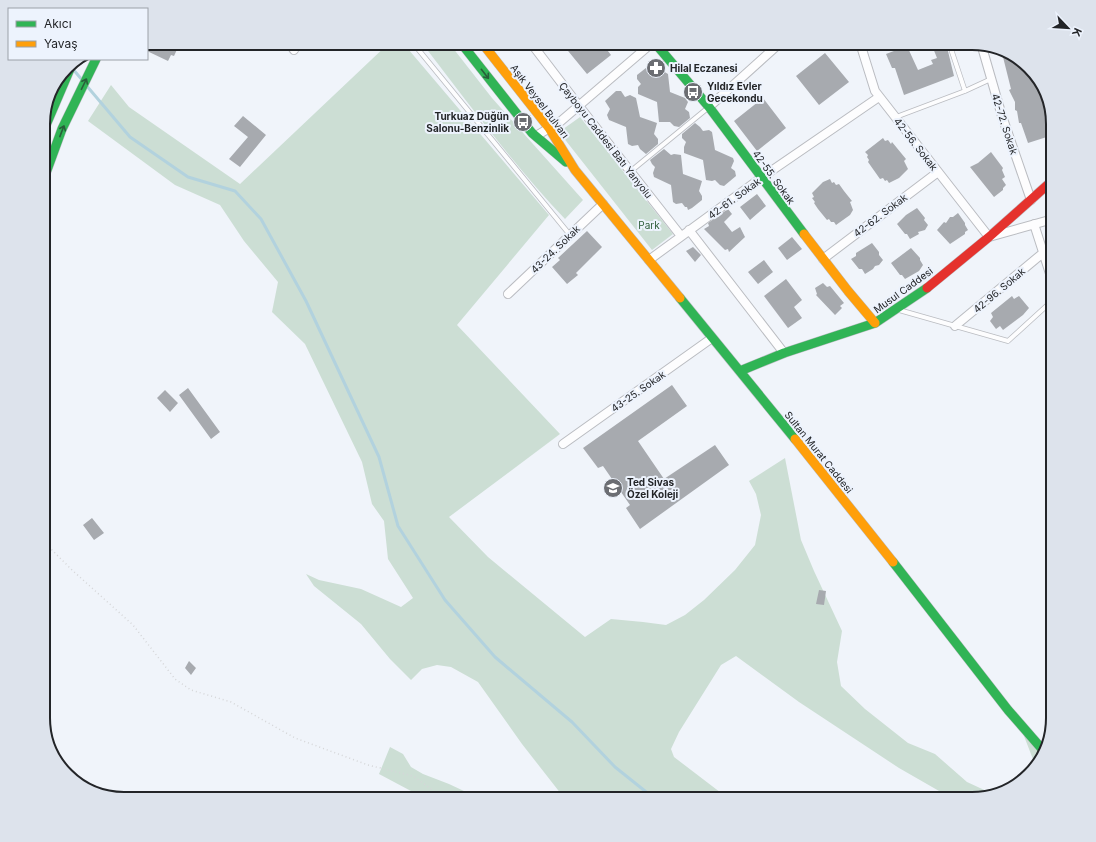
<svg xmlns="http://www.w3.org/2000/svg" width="1096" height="842" viewBox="0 0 1096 842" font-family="Inter,sans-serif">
<rect width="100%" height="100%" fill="#f0f4fa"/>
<!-- green -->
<path fill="#ccded4" d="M389,43H403L549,215L457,325L560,434L449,517L488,557L585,637L611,619L643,622L666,625L685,615L704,600L735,570L755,545L761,515L756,494L749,481L785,458L801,540L814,571L842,631L837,662L841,686L865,709L908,743L935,754L967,782L993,794L972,799H953L899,768L799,702L736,656L721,665L679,732L671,749L674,757L729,799H565L522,744L478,682L451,667L437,665L422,669L411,680L390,659L361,624L314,586L306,574L319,580L361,589L401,607L413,598L388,559L384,521L372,504L362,462L305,344L272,312L278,282L244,241L220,205L175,185L88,121L111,85L129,107L240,184Z
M422,43H449L492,98L583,200L565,219C513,164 468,103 422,43Z
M580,117L673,234L652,250L559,132Z
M1017,718L1043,747L1036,767Z
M390,747L403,754L411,767L423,774L449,784L481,799H426L379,774Z"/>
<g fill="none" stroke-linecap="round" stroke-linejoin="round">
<!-- stream -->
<path stroke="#b2d2de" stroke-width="3" d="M72,68L83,81
M86,85L130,137L188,177L235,191L261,219L306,301L379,457L398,526L445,600L495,657L572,722L615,767L655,799"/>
</g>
<!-- building -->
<path fill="#a7aaaf" d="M147,43H180L174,56L171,55L168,61L147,51Z
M568,43H602L611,55L587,74L564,46Z
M931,43H946L954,76L904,95L895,68H892L886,54L907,46L918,70L933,64L931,60L937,58Z
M825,53L849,82L819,105L796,76Z
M1002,53L1022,60L1045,88L1053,124V135L1028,143L1021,123H1019L1017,111L1015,110V102L1009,90L1011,89Z
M651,64L658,71H663L668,74L670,92L685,98L688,102L685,109L689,112L690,118L679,127L674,126L670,122H659L657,102L638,94V87L641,84L637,79V75Z
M616,91H621L625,97L630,95L636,98L640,117L657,123L654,134L658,139V144L646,154L640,149L638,145L632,146L628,144L626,127L609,120L607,115L610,109L605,101Z
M763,98L786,128L757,151L734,121Z
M243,116L266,135L240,167L229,159L248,137L234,126Z
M695,123L700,127L703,131L709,130L712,132L715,150L733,158L734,161L731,168L735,171L736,176L724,186L720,185L715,180L712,181L706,180L703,160L684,153V147L686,142L682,138V134Z
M883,138L885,141L888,140L891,144L892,142L906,159L904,161L908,169L899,178L889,183L887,180L885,181L883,178L880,179L868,162L869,160L867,157L868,155L865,152Z
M664,149L671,155L674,154L681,155L683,174L702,181L699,191L702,196V200L692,208L688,210L687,207H685L682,203L676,204L673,202L671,185L654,177L653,173L655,167L652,164L650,160Z
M991,152L1003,168L1002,170L1005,177L1002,179L1006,185L1003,188V190L994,197L970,167L978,163Z
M830,179L832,183L834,182L836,185L839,184L844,191L852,201L850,202L853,210L850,215L836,225L834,222H831L829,219L827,220L818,209L814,203L815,202L812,198L814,197L812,193L823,182Z
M757,194L766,206L750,220L740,207Z
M917,208L925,218L924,220L928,225L925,230L918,232L919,234L910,239L907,234H905L897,224L906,215Z
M728,209L732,214L724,222L732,232L740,227L745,237L729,252L728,249L725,250L704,229L709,226L708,223Z
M958,213L965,223V225L968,230L965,232V234L950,244L937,230L944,222L946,223L950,217H953Z
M587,231L602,247L576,273L578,275L567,284L552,267L560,260L558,258Z
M792,237L802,249L787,260L778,248Z
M872,243L879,252V255L883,260L879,265L875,266L873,269L865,274L862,269H859L851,259L856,256V253Z
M693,247L701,255L695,262L686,251Z
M911,248L920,258V260L923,265L919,271L905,279L902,275H900L891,263Z
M764,260L773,272L758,284L748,272Z
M786,279L802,300L794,307L802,318L788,328L764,296Z
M823,283L827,287L830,286L844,303L840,306L842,308L835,315L816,295L817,294L815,288Z
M1012,296L1014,299L1019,296L1029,308L1023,315L1003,330L1000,326L996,329L990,321L993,317L991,313Z
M672,385L687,406L638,441L664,479L715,445L729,465L640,529L626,508L630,505L603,466L598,468L583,448Z
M188,388L220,432L211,439L179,395Z
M165,390L178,403L170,412L157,398Z
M92,518L104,533L94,540L83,525Z
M819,590L826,591L824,605L816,604Z
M189,661L196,668L191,675L185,668Z"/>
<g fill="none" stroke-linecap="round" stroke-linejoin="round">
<defs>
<path id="lane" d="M413,43L570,235
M949,43L965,91
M896,117L965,91L991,79
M631,171L709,107
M899,310L1008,341L1053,300"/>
<path id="street" d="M289,43L294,50
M531,43L579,106L681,236
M860,43L875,91L989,237L1053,219
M982,47L1002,116L1031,200
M709,107L780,43
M536,136L561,121L652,43
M1034,224L1053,283
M689,230L784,353
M823,259L938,172
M649,260L761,178L879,97
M508,294L603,204
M955,326L1043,253
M563,444L712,338"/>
<path id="fast" d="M461,43L532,133L566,162
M655,43L709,107L804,234
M43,132L73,62
M43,181L62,129L96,59
M680,298L795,439
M740,371L784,353L875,323L927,288
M893,562L1008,710L1042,749"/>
<path id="slow" d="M482,43L549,128L575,170L680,298
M804,234L848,291L875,323
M795,439L893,562"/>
<path id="jam" d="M927,288L989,237L1053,180"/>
</defs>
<!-- lane casing -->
<use href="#lane" stroke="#babcc1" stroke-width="5.5"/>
<!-- street casing -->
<use href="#street" stroke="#babcc1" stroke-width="10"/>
<!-- fast casing -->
<use href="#fast" stroke="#babcc1" stroke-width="10"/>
<!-- slow casing -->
<use href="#slow" stroke="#babcc1" stroke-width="10"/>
<!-- jam casing -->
<use href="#jam" stroke="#babcc1" stroke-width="10"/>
<!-- path -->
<path stroke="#d5d6d8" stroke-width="1.5" stroke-dasharray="1 3" stroke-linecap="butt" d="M43,541L72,570L133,625L175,679L191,690L231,702L295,738L368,765L413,776L445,799"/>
<!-- lane -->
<use href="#lane" stroke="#fdfdfe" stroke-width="4"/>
<!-- street -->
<use href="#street" stroke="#fdfdfe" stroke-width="8"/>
<!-- fast -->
<use href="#fast" stroke="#30b455" stroke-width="9"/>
<!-- slow -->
<use href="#slow" stroke="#ff9f0a" stroke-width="9"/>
<!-- jam -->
<use href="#jam" stroke="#e5322d" stroke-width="9"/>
</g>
<!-- one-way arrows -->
<defs><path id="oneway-shaft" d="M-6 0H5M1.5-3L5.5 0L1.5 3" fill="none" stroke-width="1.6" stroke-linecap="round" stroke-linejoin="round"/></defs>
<g stroke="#285e3a">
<use href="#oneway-shaft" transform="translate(485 74) rotate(52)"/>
<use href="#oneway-shaft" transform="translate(84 84) rotate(-64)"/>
<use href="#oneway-shaft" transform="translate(62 131) rotate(-69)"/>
</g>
<!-- icons -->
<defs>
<symbol id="pharmacy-disc" viewBox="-11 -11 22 22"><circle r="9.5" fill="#6b6d72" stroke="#edf3fd"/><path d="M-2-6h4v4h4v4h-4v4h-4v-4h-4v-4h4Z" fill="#fff"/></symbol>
<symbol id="bus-disc" viewBox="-11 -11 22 22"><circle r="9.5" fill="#6b6d72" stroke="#edf3fd"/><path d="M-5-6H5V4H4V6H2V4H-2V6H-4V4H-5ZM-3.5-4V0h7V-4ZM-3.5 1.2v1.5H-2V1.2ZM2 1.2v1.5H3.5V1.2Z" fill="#fff"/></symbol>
<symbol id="school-disc" viewBox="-11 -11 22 22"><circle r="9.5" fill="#6b6d72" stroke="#edf3fd"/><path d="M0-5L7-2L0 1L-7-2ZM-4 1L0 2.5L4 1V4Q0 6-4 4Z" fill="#fff"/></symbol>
</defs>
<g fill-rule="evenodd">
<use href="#pharmacy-disc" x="645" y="57" width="22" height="22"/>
<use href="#bus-disc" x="682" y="81" width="22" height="22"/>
<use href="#bus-disc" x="512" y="111" width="22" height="22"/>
<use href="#school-disc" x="602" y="477" width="22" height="22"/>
</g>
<g text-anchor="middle" stroke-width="4" stroke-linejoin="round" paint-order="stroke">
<!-- poi labels -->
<g font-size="10" font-weight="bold" fill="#232528" stroke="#edf3fd" text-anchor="start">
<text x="670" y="72">Hilal Eczanesi</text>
<text x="707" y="90">Yıldız Evler<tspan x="707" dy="12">Gecekondu</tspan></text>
<text x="509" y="120" text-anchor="end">Turkuaz Düğün<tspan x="509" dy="12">Salonu-Benzinlik</tspan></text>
<text x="627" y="486">Ted Sivas<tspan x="627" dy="12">Özel Koleji</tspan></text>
</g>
<!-- street labels -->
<g font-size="10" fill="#232528" stroke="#edf3fd">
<text transform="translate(540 101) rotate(53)" y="4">Aşık Veysel Bulvarı</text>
<text transform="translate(1005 124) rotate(72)" y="4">42-72. Sokak</text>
<text transform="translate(606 140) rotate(52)" y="4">Çayboyu Caddesi Batı Yanyolu</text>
<text transform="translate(916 144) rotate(52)" y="4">42-56. Sokak</text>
<text transform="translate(774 177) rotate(54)" y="4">42-55. Sokak</text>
<text transform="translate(734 198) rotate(-36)" y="4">42-61. Sokak</text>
<text transform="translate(880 215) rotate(-37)" y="4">42-62. Sokak</text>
<text transform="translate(555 249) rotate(-44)" y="4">43-24. Sokak</text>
<text transform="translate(903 290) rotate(-36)" y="4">Musul Caddesi</text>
<text transform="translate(999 290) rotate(-40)" y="4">42-96. Sokak</text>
<text transform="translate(638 391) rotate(-35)" y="4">43-25. Sokak</text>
<text transform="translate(819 452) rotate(51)" y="4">Sultan Murat Caddesi</text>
</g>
<!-- park labels -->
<g font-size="10" fill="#2d5e39" stroke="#edf3fd">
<text x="649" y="229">Park</text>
</g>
</g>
<!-- crop -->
<path d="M0 0H1096V842H0ZM124 50H972A74 74 0 0 1 1046 124V718A74 74 0 0 1 972 792H124A74 74 0 0 1 50 718V124A74 74 0 0 1 124 50Z" fill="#dde3ec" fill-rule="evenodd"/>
<path fill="none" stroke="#232528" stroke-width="2" d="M124 50H972A74 74 0 0 1 1046 124V718A74 74 0 0 1 972 792H124A74 74 0 0 1 50 718V124A74 74 0 0 1 124 50Z"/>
<!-- legend -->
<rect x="8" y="8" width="140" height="52" fill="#edf3fd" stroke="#9ca1a8"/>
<rect x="16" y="21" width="20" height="6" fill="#30b455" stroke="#9ca1a8"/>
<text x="44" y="28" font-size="12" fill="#232528">Akıcı</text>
<rect x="16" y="41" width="20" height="6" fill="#ff9f0a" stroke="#9ca1a8"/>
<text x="44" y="48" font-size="12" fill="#232528">Yavaş</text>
<!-- north arrow -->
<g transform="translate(1068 28) rotate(115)" stroke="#edf3fd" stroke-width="3" paint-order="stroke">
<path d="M0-3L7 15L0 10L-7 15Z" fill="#232528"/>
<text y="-6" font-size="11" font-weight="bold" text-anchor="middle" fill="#232528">K</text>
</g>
</svg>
